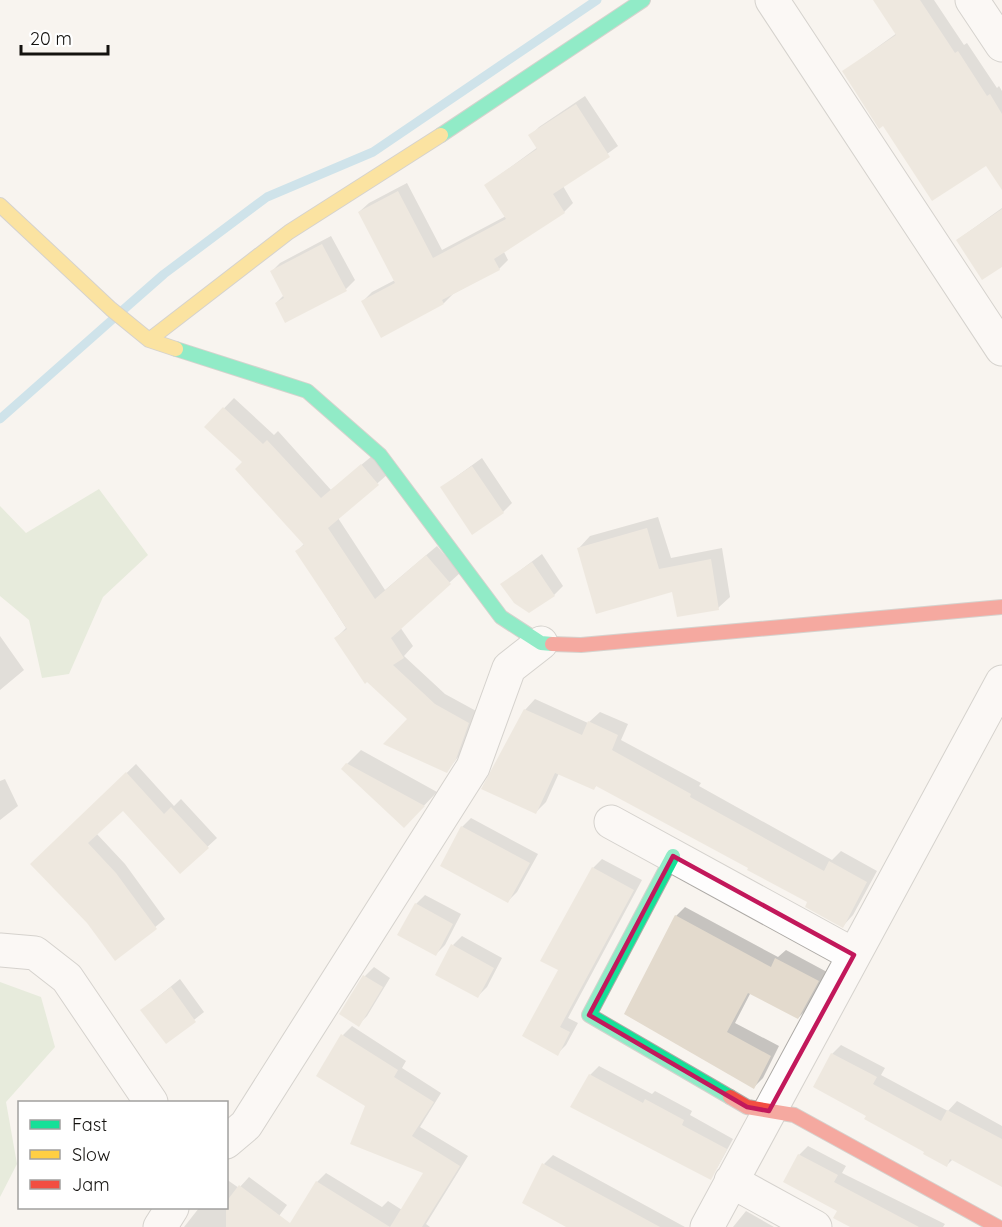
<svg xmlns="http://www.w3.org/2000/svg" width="1002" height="1227" viewBox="0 0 1002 1227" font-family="Quicksand,sans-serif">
<rect width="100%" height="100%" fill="#f8f4ef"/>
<!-- green -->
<path fill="#d3e0c6" d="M99,489L148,555L103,597L69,674L42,678L29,620L0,596V506L26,533Z
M0,982L41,997L55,1047L6,1102L17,1164L0,1197Z"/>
<!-- shadow -->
<path fill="#0003" d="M875,0H934L964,45L967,43L997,88L999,86L1002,91V188L986,163L884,124L843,72L897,33Z
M585,96L618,146L563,186L573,203L564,212L504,252L508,260L499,269L453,294L444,303L363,301L372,292L395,280L359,212L369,203L407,183L442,250L506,216L486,185L538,147L530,136L539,127Z
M1002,208V265L957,240Z
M331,236L355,280L346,289L276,303L284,295L271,272L280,263Z
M234,398L274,435L278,431L331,490L372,456L388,474L338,518L385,590L437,546L460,573L400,627L413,646L404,656L445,694L478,712L466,747L447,771L409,719L368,680L336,638L346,628L297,551L304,544L244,462L206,427Z
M482,458L512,503L503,512L442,487Z
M658,517L671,558L722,548L730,597L718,608L579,548L590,536Z
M542,554L563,586L554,595L502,584Z
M0,636L24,670L0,690Z
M535,699L588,723L600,712L628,724L621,740L701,783L699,786L832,860L841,851L877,871L853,915L843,926L809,902L750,867L597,785L593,789L559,773L546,802L536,812L525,710Z
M361,750L437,792L417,813L347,764Z
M136,764L174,806L181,799L217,838L180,872L123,809L96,833L125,864L165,919L116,959L88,922L32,864Z
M5,779L18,806L0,820V781Z
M471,818L538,854L517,892L508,901L442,865L462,827Z
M602,859L642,880L568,1018L578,1023L566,1045L557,1054L560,970L593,868Z
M425,895L461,914L445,945L436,954L416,904Z
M685,907L778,957L786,950L827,972L807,1009L798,1018L751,992L735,1023L779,1046L763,1078L754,1087L626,1013L676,916Z
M462,936L502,958L487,987L478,996L453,945Z
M374,967L390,978L367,1016L358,1025L341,1014L365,976Z
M180,979L204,1012L166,1042L142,1010Z
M352,1026L406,1061L402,1068L441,1093L420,1127L468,1156L426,1224L430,1227H304L293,1220L317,1182L326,1173L382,1207L388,1201L402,1210L425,1173L367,1106L343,1035Z
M841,1045L885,1068L881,1075L948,1111L957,1101L1002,1126V1186L953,1159L947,1165L868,1115L815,1086L832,1054Z
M599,1066L652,1094L655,1091L692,1111L690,1115L733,1139L717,1168L590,1075Z
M808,1146L846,1166L842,1173L945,1224L943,1227H853L799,1155Z
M553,1155L685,1227H570L544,1164Z
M249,1177L287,1205L271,1227H184L199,1208H226V1179L239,1188Z
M746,1211L774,1227H733Z"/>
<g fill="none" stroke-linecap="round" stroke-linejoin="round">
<!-- stream -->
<path stroke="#9ecee4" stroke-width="9" d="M123,310L164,274L267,197L373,152L597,0
M0,419L113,319"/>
</g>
<!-- building -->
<path fill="#e3dacd" d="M873,0H920L955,53L958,51L987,96L990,94L1002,114V190L986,166L932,201L883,126L879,129L842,71L896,35Z
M576,104L610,157L553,194L565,213L494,259L500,270L442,300L444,304L381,338L361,301L395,283L358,212L398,191L433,258L506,219L484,185L537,149L528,135Z
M1002,209V267L982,280L956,240Z
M322,244L347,291L285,323L275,303L284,298L270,271Z
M223,407L263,444L267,440L321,498L361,464L379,485L328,528L375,599L426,555L451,584L391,638L404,658L393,665L435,704L469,723L456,759L447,773L383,744L407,719L367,682L365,684L334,638L347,629L295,551L304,545L235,469L242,462L204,427Z
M472,466L504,513L472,535L440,487Z
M647,528L659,569L711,559L719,610L677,617L672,592L596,614L577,548Z
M532,562L555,596L529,613L514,603L500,584Z
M524,709L582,735L588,721L618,735L612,750L691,794L690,797L824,871L829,861L867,882L843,928L805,907L807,902L747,870L748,868L596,786L594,790L555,773L536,814L481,789Z
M346,763L425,806L404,828L341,769Z
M126,772L164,814L171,807L209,848L180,874L123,811L88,843L116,873L157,929L115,961L87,923L30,864Z
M461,826L530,863L508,903L440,866Z
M592,867L634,890L560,1027L570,1032L558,1056L522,1036L558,970L540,961Z
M415,903L453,924L436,956L397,935Z
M675,915L771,967L775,958L819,981L798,1019L748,993L727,1032L771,1056L754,1089L624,1014Z
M451,944L494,968L478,998L435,975Z
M363,975L383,987L359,1027L339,1014Z
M171,987L196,1022L166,1044L140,1010Z
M341,1034L398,1070L394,1077L434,1102L412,1136L460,1166L422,1227H226V1202L239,1185L290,1223L316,1181L390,1227L423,1173L350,1144L365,1106L316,1076Z
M831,1053L877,1077L873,1084L941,1121L947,1110L1002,1139V1187L950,1159L947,1167L923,1154L924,1152L864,1119L866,1116L813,1087Z
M589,1074L643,1103L645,1099L684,1120L682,1125L727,1149L711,1180L570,1107Z
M798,1154L838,1175L834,1182L919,1227H850L833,1218L837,1211L783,1182Z
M542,1163L660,1227H566L522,1203Z"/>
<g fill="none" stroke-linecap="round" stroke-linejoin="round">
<defs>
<path id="street" d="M772,0L1002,349
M972,0L1002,45
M611,822L854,955
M0,950L35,953L67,978L151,1102
M226,1142L246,1125L473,767L509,668L541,643
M731,1181L815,1227
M160,1227L172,1208
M707,1227L1002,682"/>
<path id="fast" d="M441,135L643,0
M176,349L307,391L380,455L501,617L541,643L552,644
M673,856L589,1015L730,1097"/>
<path id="slow" d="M0,205L111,309L149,340L176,349
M149,340L289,232L441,135"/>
<path id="jam" d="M552,644L581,645L1002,607
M730,1097L747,1107L794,1115L998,1227"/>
</defs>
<!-- street casing -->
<use href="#street" stroke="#aca9a5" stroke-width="35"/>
<!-- fast casing -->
<use href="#fast" stroke="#aca9a5" stroke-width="16"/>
<!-- slow casing -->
<use href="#slow" stroke="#aca9a5" stroke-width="16"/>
<!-- jam casing -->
<use href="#jam" stroke="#aca9a5" stroke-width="16"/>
<!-- street -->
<use href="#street" stroke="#fefdfd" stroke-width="33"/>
<!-- fast -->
<use href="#fast" stroke="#16e098" stroke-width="14"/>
<!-- slow -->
<use href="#slow" stroke="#ffcf43" stroke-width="14"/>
<!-- jam -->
<use href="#jam" stroke="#f24e42" stroke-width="14"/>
</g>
<!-- marked area -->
<path d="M0 0H1002V1227H0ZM673,856L854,955L769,1111L747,1107L589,1015Z" fill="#f8f4ef" fill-opacity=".55" fill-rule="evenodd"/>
<path fill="none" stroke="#c2185b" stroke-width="4.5" stroke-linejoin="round" d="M673,856L854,955L769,1111L747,1107L589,1015Z"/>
<!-- legend -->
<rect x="18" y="1101" width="210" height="108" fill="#ffffff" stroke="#a1a09f" stroke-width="1.5"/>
<rect x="30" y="1120" width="30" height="9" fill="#16e098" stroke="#a1a09f" stroke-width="1.5"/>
<text x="72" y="1131" font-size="18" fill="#14120f">Fast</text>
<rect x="30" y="1150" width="30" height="9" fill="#ffcf43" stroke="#a1a09f" stroke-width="1.5"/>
<text x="72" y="1161" font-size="18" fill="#14120f">Slow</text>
<rect x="30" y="1180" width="30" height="9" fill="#f24e42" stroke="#a1a09f" stroke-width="1.5"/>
<text x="72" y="1191" font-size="18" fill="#14120f">Jam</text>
<!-- scale -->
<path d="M21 45v9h87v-9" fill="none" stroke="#14120f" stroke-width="3"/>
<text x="30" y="45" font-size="18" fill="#14120f" stroke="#ffffff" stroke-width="4.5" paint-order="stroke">20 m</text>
</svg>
